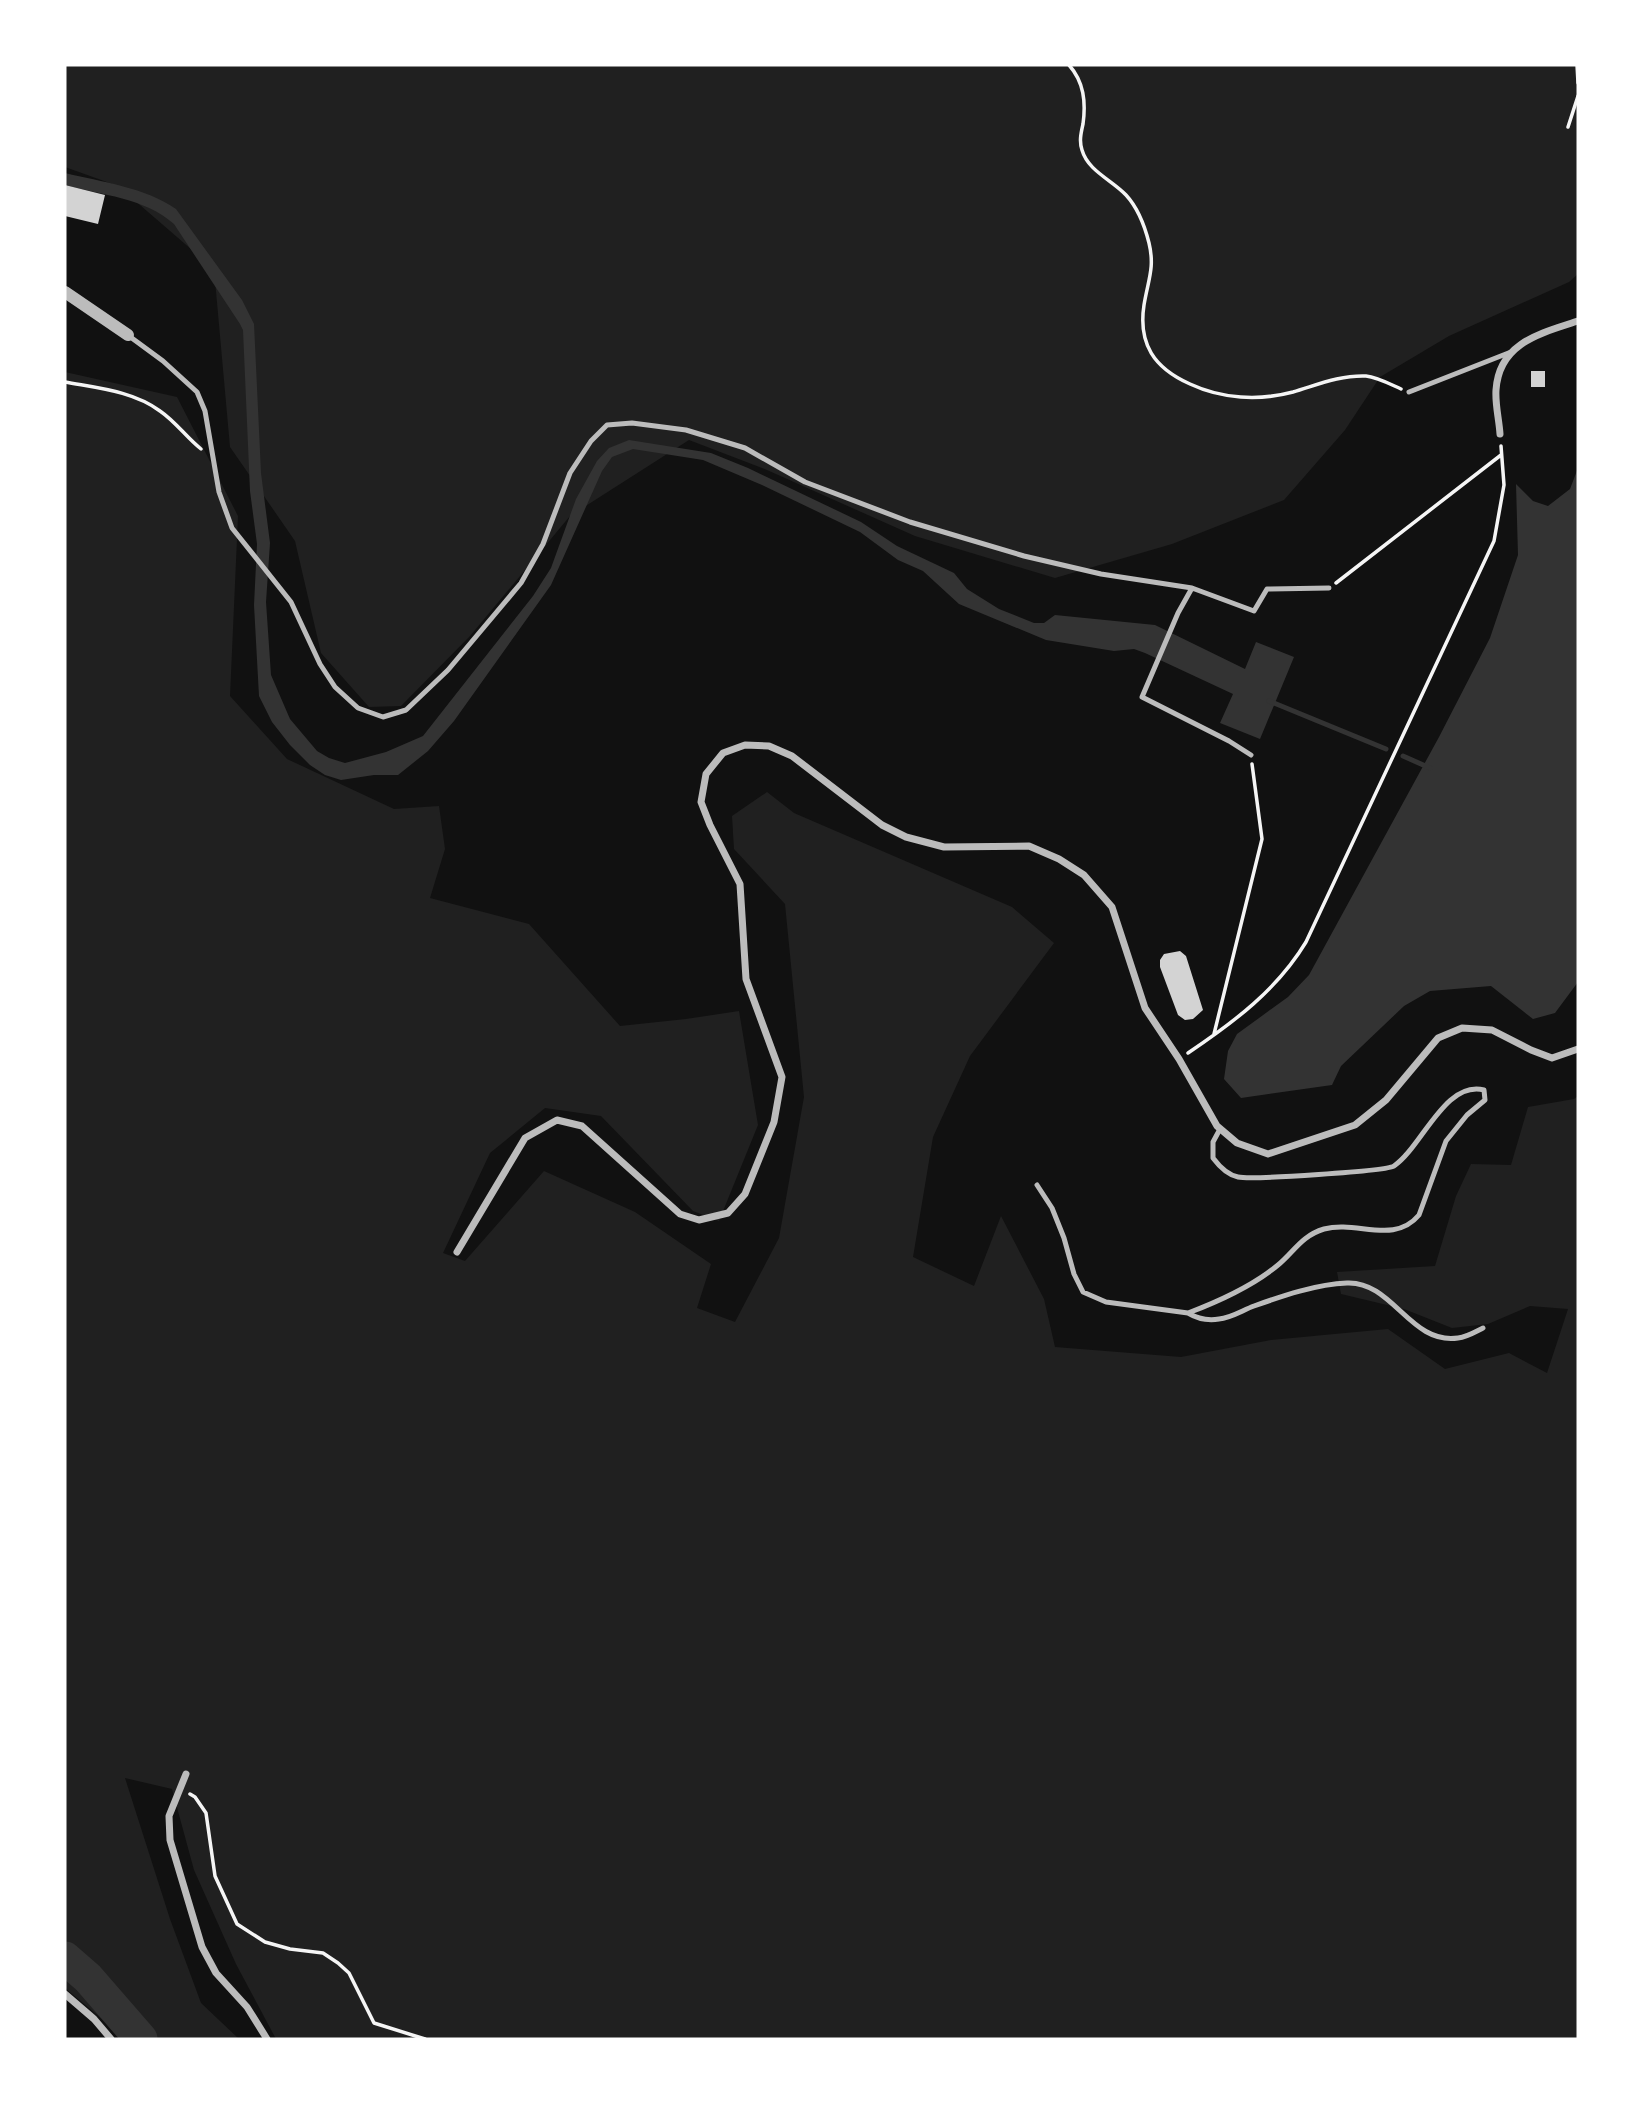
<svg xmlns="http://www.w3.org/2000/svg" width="1643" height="2104" viewBox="0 0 1643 2104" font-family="'Roboto Condensed',sans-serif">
<rect width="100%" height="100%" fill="#111"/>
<!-- green -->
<path fill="#202020" d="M65,65H1578V274L1569,282L1449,336L1380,377L1345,430L1284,500L1172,544L1055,578L915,536L767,470L689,440L570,516L470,636L401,706L369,707L321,653L295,541L230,447L214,269L118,186L65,167Z
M65,372L177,397L238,516L230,696L287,759L394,809L439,806L445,849L430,898L529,924L620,1026L686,1019L739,1011L758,1125L719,1221L693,1211L601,1116L545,1108L490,1153L443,1253L465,1261L544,1171L635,1212L711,1264L697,1308L735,1322L779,1238L804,1097L785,904L734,849L732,816L767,792L794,813L1012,907L1054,943L970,1056L933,1137L913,1257L974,1286L1001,1216L1044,1299L1055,1347L1181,1357L1271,1340L1388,1329L1445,1369L1509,1353L1547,1373L1568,1309L1530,1306L1488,1324L1452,1328L1404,1309L1341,1294L1337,1272L1435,1266L1456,1196L1471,1164L1511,1165L1528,1107L1574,1099L1578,1096V2039H276L236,1964L194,1870L172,1789L125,1778L170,1919L201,2003L239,2039H126L65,1988Z"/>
<!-- water -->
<path fill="#333" d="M65,173C102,182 144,187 176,209L242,300L254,324L261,473L270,543L266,602L271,675L290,719L317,751L329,758L345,763L386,752L423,736L533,596L551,568L576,499L597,461L609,448L629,440L711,453L748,468L861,522L897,546L954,573L967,589L999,609L1034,623H1044L1055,615L1155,625L1245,669L1256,642L1294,657L1260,739L1220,723L1233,694L1145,653L1134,649L1114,651L1046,640L959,604L923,571L898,560L860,532L762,485L703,460L633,449L612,457L602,471L551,585L454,721L428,751L398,775H374L341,780L325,775L310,765L290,745L272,722L259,696L254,605L257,544L250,491L243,330L240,324L174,224C145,198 101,195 65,185Z
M1578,468V982L1555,1013L1533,1019L1491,986L1430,991L1404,1006L1341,1066L1332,1085L1241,1098L1224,1079L1228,1051L1237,1034L1288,997L1309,975L1439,737L1490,638L1518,555L1516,484L1533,501L1548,506L1570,489Z"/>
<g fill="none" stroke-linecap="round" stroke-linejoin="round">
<!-- stream -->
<path stroke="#333" stroke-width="5" d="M1269,701L1386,749
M1403,756L1430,768"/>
<!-- river -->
<path stroke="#333" stroke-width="33" d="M65,1958L88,1978L141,2039"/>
</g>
<!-- building -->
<path fill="#d3d3d3" d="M65,185L105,195L98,224L65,216Z
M1531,371H1545V387H1531Z
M1180,951L1186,956L1203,1010L1193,1019L1185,1020L1178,1015L1160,967V960L1164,954Z"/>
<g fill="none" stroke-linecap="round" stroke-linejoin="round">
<!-- path -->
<path stroke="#f5f5f5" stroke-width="3.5" d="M1069,65C1084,82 1086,102 1083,124C1081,133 1079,141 1082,150C1088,171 1112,180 1126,195C1137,207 1145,227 1149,243C1155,268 1148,280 1144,305C1138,344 1154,368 1190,384C1222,399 1259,401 1293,392C1317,385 1340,375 1366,376C1377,377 1390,384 1401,389
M1577,65L1578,83
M1568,127L1578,96
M65,382C97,388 133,391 160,411C176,422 186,437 201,449
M1336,583L1501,455
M1214,1034L1262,839L1252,764
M1188,1053C1234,1022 1277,990 1306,942L1494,541L1504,485L1501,446
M190,1794L195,1797L206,1813L215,1876L237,1924L265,1942L290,1949L323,1953L338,1963L349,1973L374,2023L425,2039"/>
<!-- service -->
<path stroke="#bcbcbc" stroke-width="5" d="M129,336L163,361L197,392L205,411L219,492L232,528L291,602L320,664L335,687L358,708L383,717L406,710L448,670L521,583L543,544L570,473L591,441L607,425L632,423L686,430L745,448L805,482L910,522L1024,556L1101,574L1192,588L1178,613L1142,697L1229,741L1251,755
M1409,392L1511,352
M1192,588L1254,611L1267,589L1329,588
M1220,1129L1213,1142V1158C1219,1166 1228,1175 1238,1177C1252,1180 1387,1171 1394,1166C1422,1147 1445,1080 1484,1090L1485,1100L1467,1115L1446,1141L1419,1215C1394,1245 1357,1220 1324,1229C1301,1236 1294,1252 1278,1265C1254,1285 1217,1302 1188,1313C1198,1319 1207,1321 1219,1319C1231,1318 1243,1310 1254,1306C1282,1296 1317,1284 1347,1283C1393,1281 1410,1345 1458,1338C1467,1337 1475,1332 1483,1328
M1037,1185L1052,1208L1064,1238L1074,1274L1083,1292L1106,1302L1188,1313"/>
<!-- minor -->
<path stroke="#bcbcbc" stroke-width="7" d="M1500,434C1499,419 1495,404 1496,390C1499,342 1542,333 1578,321
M457,1252L525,1138L557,1120L582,1126L680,1214L699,1220L728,1213L745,1194L774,1122L782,1077L746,979L740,884L710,825L701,802L706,774L723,753L745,745L769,746L792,756L882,825L906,837L944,847L1029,846L1059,859L1084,875L1112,907L1145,1008L1179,1059L1217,1126L1237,1143L1268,1154L1355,1125L1386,1100L1438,1038L1462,1028L1492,1030L1531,1050L1552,1058L1578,1049
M186,1774L169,1816L170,1840L202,1947L216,1973L247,2007L267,2039
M65,1994L94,2019L111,2039"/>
<!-- tertiary -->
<path stroke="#bcbcbc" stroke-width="12" d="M65,292L128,335"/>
</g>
<!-- border -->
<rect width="1643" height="2104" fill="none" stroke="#ffffff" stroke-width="133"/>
</svg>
